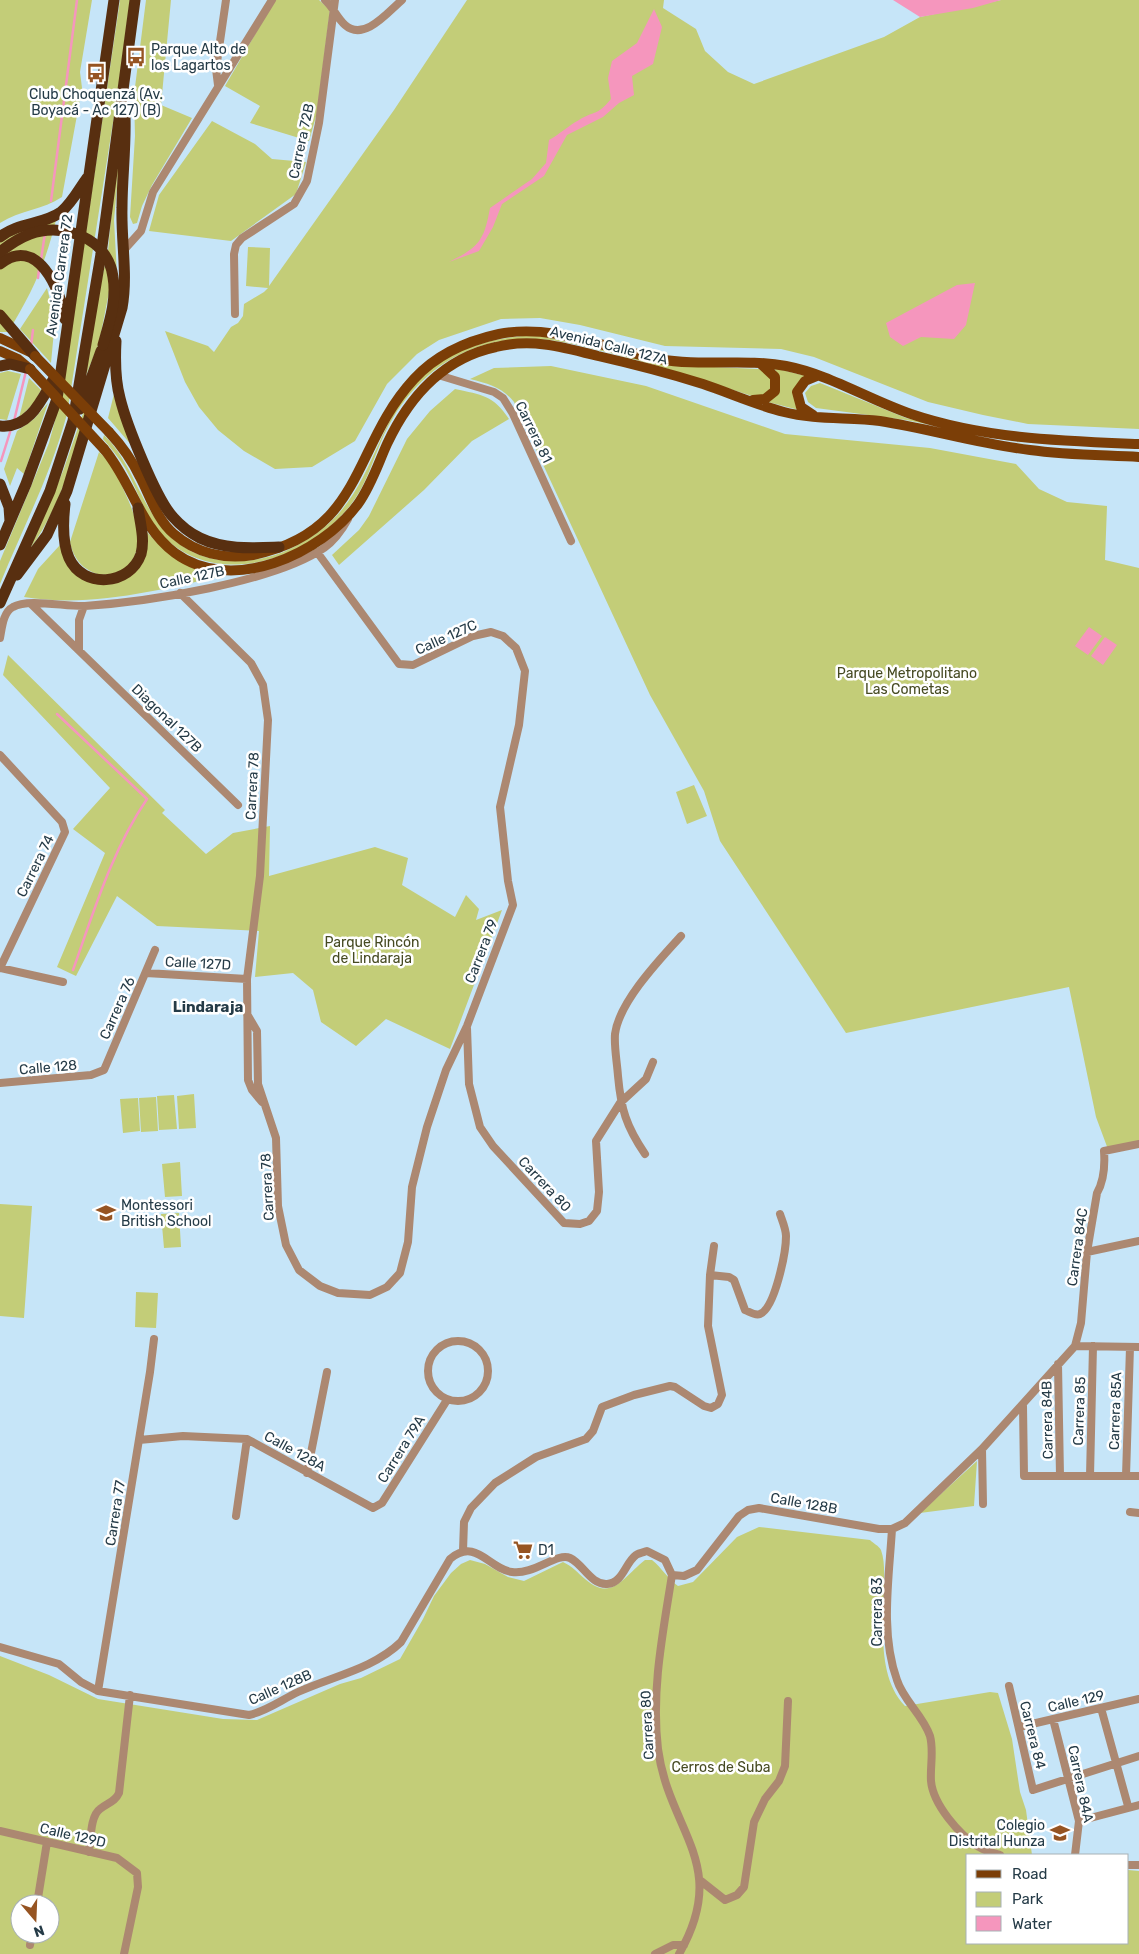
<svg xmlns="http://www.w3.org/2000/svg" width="1139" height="1954" viewBox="0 0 1139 1954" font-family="Rubik,sans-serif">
<rect width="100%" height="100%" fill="#c6e5f8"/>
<!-- green -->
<path fill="#c3cd78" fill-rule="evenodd" d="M0,0H92L80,72L82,88L62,197C43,210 20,210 0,223Z
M120,0H130L117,97L67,414C50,477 24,525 0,584V561L49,443L62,394Z
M146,0H171L161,105L192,118L152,185L142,206L137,223L133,224L130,217L135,136L134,95Z
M275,0H319L330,10L317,113L309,141L250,123L260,106L225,86Z
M467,0H664L663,8L696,29L705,51L728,72L754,84L884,37L920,17L1001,0H1139V429L1028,424L983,415L928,402L814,357L781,349L665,346L580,325L540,318L501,319L439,340L417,354L387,384L355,441L312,467L275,469L244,451L218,430L199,407L185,382L165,331L208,346L214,352L231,327L238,323L243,316L244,304L264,292L268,288L246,286L248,247L270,248L269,286L394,110Z
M212,121L255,144L272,159L306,162L296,194L231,241L149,231L159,195Z
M116,164L119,165L114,220L118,293L109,292L99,343L84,380L97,300L108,251Z
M56,220C45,265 32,293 8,332H0V241L6,237Z
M47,288L55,320L51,363L20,329Z
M537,335L668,365L759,369L770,376L772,386L765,395L752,396C706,381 661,366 614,354C572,343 532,332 488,344C448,354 414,382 393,418C376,445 371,478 352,503C311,558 219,591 164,537C145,518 138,490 125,468C119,458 111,448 103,439L104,435C136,466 143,518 178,543C201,560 225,563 253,560C274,557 291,550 309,538C375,498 371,425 422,376C454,347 495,337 537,335Z
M106,347C86,412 70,494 30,549L63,471Z
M551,366L646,386L785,434L930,448L1016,464L1039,489L1067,502L1107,506L1105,560L1139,568V1146L1109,1152L1096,1117L1069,987L846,1033L720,841L704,791L650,695L514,402C502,387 489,384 470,379L494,368Z
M774,368L806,376L802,379L799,410L768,402L777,373Z
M8,371L21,374L7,420L0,419V373Z
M29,378L41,390L34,403L19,418Z
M820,383L906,418L1030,445L906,420L816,408L808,402L805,393L811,386Z
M455,389C482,395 493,395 509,419L472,441L424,490L339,565L332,555L359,530L369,516L407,439L430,411Z
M114,394L133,447L108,418Z
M48,403L24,474L17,468L10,486L4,469L17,431L34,419Z
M99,452C112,463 119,478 125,493C133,510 141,530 137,548C129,588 77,582 70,542Z
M147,532C170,558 192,567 226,575C159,590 92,608 24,597L38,569L60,545L74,572L129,577Z
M8,655L165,810L162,813L206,854L233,833L270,826L269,876L375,847L408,858L402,885L455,917L466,895L479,909L476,920L502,910L450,1049L386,1019L356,1046L321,1022L313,990L293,973L255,977L259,931L157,926L117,896L76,976L57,967L105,853L73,829L110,788L3,675Z
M694,785L707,816L687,824L676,792Z
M194,1094L196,1128L179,1129L177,1096Z
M174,1095L177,1129L159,1130L157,1096Z
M156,1097L158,1131L141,1132L139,1098Z
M138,1098L140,1131L123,1133L120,1099Z
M180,1162L182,1196L165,1197L162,1164Z
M0,1204L32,1206L24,1318L0,1316Z
M179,1213L181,1247L164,1248L161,1214Z
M136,1292L158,1293L156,1328L135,1327Z
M977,1461L974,1506L920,1513Z
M759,1527L870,1540C873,1543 879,1546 881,1550C885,1561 884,1574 884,1585C884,1623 876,1676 905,1706L990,1692L998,1693L1012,1739L1020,1792L1026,1810L1032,1855H968V1943H1128V1870L1139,1871V1954H0V1656L49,1675L98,1699L223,1719L257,1720L340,1684L361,1678L400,1659L423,1619L434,1596L451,1573L461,1564L470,1560L485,1564L508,1577L524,1581L563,1562C572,1566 578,1573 585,1579C612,1603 624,1576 645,1560H652C662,1568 667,1578 678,1586L693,1582L737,1537ZM20,1904H50V1934H20Z"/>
<!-- water -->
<path fill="#f596bd" d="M893,0H1001L973,8L920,17Z
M654,9L662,27L653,64L632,76L634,95L619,103L603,117L567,135L544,176L502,204L493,227L479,251L449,262C479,247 484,241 490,208L532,179L546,163L549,140C560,134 568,126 579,120C595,110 596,117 611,99L608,78L612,61L637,43Z
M975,283L966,325L954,339L921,337L903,346L890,337L886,323L957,285Z
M1089,627L1102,636L1088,655L1075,646Z
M1105,637L1117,645L1103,665L1091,656Z"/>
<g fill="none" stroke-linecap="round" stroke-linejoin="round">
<!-- stream -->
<path stroke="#f596bd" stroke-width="2.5" d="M51,201L77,0
M41,260L45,233
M38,278L39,270
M31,346L33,330
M14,421L26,371
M1,461L11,429
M57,714L147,799C112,850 94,911 73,970"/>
<!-- minor -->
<path stroke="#ac8871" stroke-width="8" d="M325,0C333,7 337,18 345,25C364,42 388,12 402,0
M218,85L216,69L226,0
M123,251L141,231L153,192L272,0
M235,314L234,254L236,245L242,238L294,204L307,181L319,123L335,0
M438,375L494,392L503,398L513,414L571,541
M180,593L251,663L263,685L268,720L260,876L247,979L248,1080L252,1090L262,1102
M31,604L238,805
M0,638C2,628 3,612 13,607C28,598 66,607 85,606C146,602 275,582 324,548C335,540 342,530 348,519
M79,650V620L84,606
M0,755L62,822L65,832L0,968
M0,968L63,982
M146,973L247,979
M247,1014L257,1031L258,1084L276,1138L278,1206L286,1245L299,1270L320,1286L338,1293L370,1295L387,1287L400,1273L408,1242L412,1187L427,1127L446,1070L467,1026L513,905L508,881L500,807L519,725L525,671L516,648L503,636L491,632L473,636L413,665L399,664L317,552
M467,1028L469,1084L480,1127L493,1146L564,1223L580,1224L589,1221L597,1211L599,1192L596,1141L620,1103L646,1079L653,1062
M0,1083L91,1075L104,1070L155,950
M645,1154C626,1126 621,1109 618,1076C617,1062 614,1047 615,1034C619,1002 660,959 681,936
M1087,1252L1139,1241
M710,1275L729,1277L734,1280L745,1310C750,1312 755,1316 760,1314C775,1308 786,1252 786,1236C786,1229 782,1220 780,1214
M428 1371a30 30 0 1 1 60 0a30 30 0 1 1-60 0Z
M1075,1346L1081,1323L1087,1252L1097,1193C1104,1181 1105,1165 1104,1151L1139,1144
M1058,1364L1060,1476
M1023,1406L1024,1476H1139
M139,1440L183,1436L247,1439L373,1508L382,1503L447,1400
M982,1449L983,1504
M307,1473L327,1372
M1090,1476L1093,1346
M1126,1476L1130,1347
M1130,1512L1139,1513
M236,1516L247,1439
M892,1529C889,1579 880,1633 897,1680C903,1700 923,1715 930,1736C934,1751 930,1766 931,1781C933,1804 959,1835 979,1847C985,1851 993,1853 1000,1855
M463,1551L464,1522L471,1508L495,1483L536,1457L586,1439L593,1431L602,1407L634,1395L670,1386L675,1387L704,1406L711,1408L718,1404L722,1395L708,1326L710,1275L714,1246
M672,1575L684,1576L697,1570L739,1516L748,1510L759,1508L879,1529H892L905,1523L982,1449L1075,1346L1139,1347
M672,1575C663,1632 651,1691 658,1749C669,1832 731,1864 679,1954
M0,1647L59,1664L81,1682L98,1691L249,1715C267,1711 281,1700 298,1692C333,1676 373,1669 401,1642L450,1559C476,1537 489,1569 512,1572C534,1575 557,1552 570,1558C583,1564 591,1585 607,1584C623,1583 625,1563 636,1555C639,1553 644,1552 647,1551L665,1560L672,1575
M1009,1686L1033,1790L1139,1756
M98,1691L150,1372L154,1339
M1101,1708L1128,1806
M1053,1719L1079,1821L1075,1855
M1019,1727L1139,1699
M1079,1821L1139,1805
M0,1831L117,1858L137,1873L138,1887L124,1954
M89,1852C91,1840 90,1816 100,1809C107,1803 115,1802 119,1793L130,1695
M1128,1865H1139
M701,1881L725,1900L737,1895L744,1887L754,1822L765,1799L779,1781L785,1766L788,1701
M37,1904L47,1842
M30,1945L32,1934
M655,1954L673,1945H684"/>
<!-- major -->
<path stroke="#7b3e07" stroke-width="10" d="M0,338L30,352
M0,351L18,359L30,369
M753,400L765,399L775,391V377L761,364
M813,415L801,407L797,392L805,381L817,376
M109,432C122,446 132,460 140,477C150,496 157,520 174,534C196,553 224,560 253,555C365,532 351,447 414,379C436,355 467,341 499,334C553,323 606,349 659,359C701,367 744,358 786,366C828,374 870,400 911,414C985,439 1062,441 1139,444
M104,449C132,482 139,526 175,553C232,595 321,554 358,504C371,486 378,464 387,444C409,397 444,358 496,347C532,338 563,347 598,356C633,364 668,373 703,384C730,393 756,405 784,412C815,420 849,417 880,421C931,429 979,444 1030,450C1066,455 1103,455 1139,457"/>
<!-- highway -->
<path stroke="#582f10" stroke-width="11" d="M0,237C18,222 43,225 61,212C72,203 79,189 87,178
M0,264C37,234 61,290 65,319
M0,315L35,356
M116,341C115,360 115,380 120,398C126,423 156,499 173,517C180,525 190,533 200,538C225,550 253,548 279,547
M0,366L10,364L30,369
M80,409L101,351
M0,426C29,429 41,401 53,380
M0,484L9,507L10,521
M65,504C63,521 62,542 69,558C83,589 130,586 141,554C145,539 140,522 138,508
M0,545L26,484L57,399L114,0
M17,575L47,535L67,491L122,308C128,275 121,242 122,208C122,178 126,148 125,117
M0,603L50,491L73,421L101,254L135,0"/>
<!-- major-bridge -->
<path stroke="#7b3e07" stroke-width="10" d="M35,356L109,432
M30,369L104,449"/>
<!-- highway-bridge -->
<path stroke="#582f10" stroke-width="11" d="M0,252C9,245 19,238 30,234C64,222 108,238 113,277C117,300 109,323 103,345"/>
</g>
<!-- icons -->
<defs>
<symbol id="bus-bare" viewBox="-9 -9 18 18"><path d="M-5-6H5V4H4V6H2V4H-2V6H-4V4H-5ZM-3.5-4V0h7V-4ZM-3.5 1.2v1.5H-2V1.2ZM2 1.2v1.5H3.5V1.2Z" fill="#965422" stroke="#fff" stroke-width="2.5" paint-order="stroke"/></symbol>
<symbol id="school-bare" viewBox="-9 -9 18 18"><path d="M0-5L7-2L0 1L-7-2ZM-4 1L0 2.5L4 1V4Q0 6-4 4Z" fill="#965422" stroke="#fff" stroke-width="2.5" paint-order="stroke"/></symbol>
<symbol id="supermarket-bare" viewBox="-9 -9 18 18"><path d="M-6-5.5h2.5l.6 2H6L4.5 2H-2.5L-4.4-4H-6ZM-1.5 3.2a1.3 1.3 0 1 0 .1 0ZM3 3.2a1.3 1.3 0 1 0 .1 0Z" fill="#965422" stroke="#fff" stroke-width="2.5" paint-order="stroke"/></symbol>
</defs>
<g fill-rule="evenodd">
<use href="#bus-bare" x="122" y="43" width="28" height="28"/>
<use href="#bus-bare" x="82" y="59" width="28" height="28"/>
<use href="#school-bare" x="92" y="1199" width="28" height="28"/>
<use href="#supermarket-bare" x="509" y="1536" width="28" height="28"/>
<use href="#school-bare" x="1046" y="1819" width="28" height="28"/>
</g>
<g text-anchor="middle" stroke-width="5" stroke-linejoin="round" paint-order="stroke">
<!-- poi labels -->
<g font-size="14" fill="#253b47" stroke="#fff" text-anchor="start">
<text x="151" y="54">Parque Alto de<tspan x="151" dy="16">los Lagartos</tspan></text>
<text x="96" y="99" text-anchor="middle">Club Choquenzá (Av.<tspan x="96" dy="16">Boyacá - Ac 127) (B)</tspan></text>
<text x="121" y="1210">Montessori<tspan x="121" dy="16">British School</tspan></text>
<text x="538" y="1555">D1</text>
<text x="1045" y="1830" text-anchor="end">Colegio<tspan x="1045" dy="16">Distrital Hunza</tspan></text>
</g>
<!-- street labels -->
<g font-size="14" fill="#253b47" stroke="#fff">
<text transform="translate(301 141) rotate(-78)" y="5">Carrera 72B</text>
<text transform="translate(59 275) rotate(-82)" y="5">Avenida Carrera 72</text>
<text transform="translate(609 345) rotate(14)" y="5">Avenida Calle 127A</text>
<text transform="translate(534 432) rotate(64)" y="5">Carrera 81</text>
<text transform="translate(192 577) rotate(-12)" y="5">Calle 127B</text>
<text transform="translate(446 637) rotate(-24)" y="5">Calle 127C</text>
<text transform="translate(167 718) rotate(44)" y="5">Diagonal 127B</text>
<text transform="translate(252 786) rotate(-87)" y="5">Carrera 78</text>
<text transform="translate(35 866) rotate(-64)" y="5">Carrera 74</text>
<text transform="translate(481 951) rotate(-69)" y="5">Carrera 79</text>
<text transform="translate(198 963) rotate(3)" y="5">Calle 127D</text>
<text transform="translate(117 1008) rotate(-66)" y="5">Carrera 76</text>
<text transform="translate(48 1067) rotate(-5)" y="5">Calle 128</text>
<text transform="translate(545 1184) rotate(47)" y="5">Carrera 80</text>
<text transform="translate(267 1187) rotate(-93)" y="5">Carrera 78</text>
<text transform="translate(1077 1247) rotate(-82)" y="5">Carrera 84C</text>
<text transform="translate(1079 1411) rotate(-88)" y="5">Carrera 85</text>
<text transform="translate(1115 1411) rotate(-88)" y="5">Carrera 85A</text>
<text transform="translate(1047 1420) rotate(-91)" y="5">Carrera 84B</text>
<text transform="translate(401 1449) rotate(-58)" y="5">Carrera 79A</text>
<text transform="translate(295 1451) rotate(29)" y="5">Calle 128A</text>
<text transform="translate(804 1503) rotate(10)" y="5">Calle 128B</text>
<text transform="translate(115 1513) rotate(-81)" y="5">Carrera 77</text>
<text transform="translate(877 1612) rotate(-90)" y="5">Carrera 83</text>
<text transform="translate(280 1687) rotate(-24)" y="5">Calle 128B</text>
<text transform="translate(1076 1701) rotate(-13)" y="5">Calle 129</text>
<text transform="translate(647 1725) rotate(-93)" y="5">Carrera 80</text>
<text transform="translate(1033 1735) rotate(76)" y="5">Carrera 84</text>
<text transform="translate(1081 1784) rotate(78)" y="5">Carrera 84A</text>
<text transform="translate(73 1835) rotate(13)" y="5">Calle 129D</text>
</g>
<!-- park labels -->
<g font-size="14" fill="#464a22" stroke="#fff">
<text x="907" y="678">Parque Metropolitano<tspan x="907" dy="16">Las Cometas</tspan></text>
<text x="372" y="947">Parque Rincón<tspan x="372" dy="16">de Lindaraja</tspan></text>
<text x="721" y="1772">Cerros de Suba</text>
</g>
<!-- neighbourhood labels -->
<g font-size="15" font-weight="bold" fill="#253b47" stroke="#fff">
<text x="208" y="1012">Lindaraja</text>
</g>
</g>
<!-- legend -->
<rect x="966" y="1854" width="162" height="90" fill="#ffffff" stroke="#a8b1b5"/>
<rect x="976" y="1870" width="25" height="8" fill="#7b3e07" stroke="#a8b1b5"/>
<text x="1012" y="1879" font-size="15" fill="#253b47">Road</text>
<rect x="976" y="1892" width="25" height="15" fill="#c3cd78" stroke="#a8b1b5"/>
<text x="1012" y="1904" font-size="15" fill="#253b47">Park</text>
<rect x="976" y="1916" width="25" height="15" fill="#f596bd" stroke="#a8b1b5"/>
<text x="1012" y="1929" font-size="15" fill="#253b47">Water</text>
<!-- north arrow -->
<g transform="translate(35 1919) rotate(161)"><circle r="24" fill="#ffffff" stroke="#a8b1b5"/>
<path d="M0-4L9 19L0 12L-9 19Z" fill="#965422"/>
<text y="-8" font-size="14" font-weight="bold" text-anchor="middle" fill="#253b47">N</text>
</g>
</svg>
